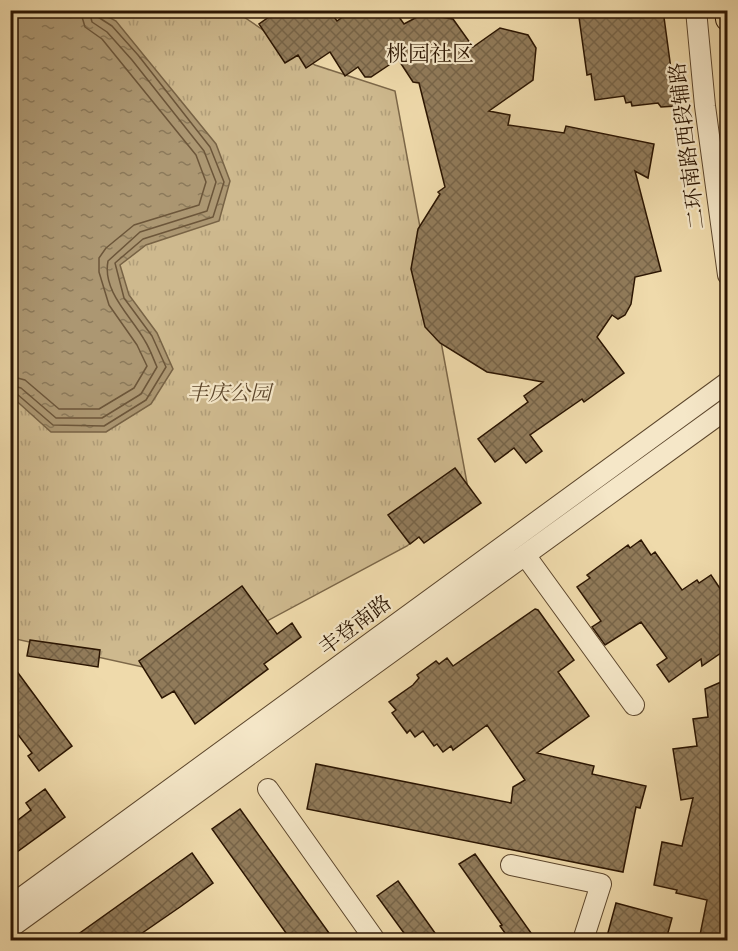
<svg xmlns="http://www.w3.org/2000/svg" width="738" height="951" viewBox="0 0 738 951" font-family="'IM FELL English','Noto Serif SC',serif">
<defs>
<pattern id="park-tufts" width="24" height="20" patternUnits="userSpaceOnUse" patternTransform="scale(1.5)"><rect width="24" height="20" fill="#ceb98e"/><path d="M3 7l-1-3M5 7V3M7 7l1-3M15 17l-1-3M17 17v-4M19 17l1-3" fill="none" stroke="#b19e79"/></pattern>
<pattern id="water-ripples" width="26" height="14" patternUnits="userSpaceOnUse" patternTransform="scale(1.5)"><rect width="26" height="14" fill="#ac9772"/><path d="M2 4q2-2 4 0t4 0M15 11q2-2 4 0t4 0" fill="none" stroke="#8c7a5b"/></pattern>
<pattern id="building-cross-hatch" width="8" height="8" patternUnits="userSpaceOnUse" patternTransform="scale(1.5)"><rect width="8" height="8" fill="#917b5a"/><path d="M0 0l8 8M0 8l8-8" fill="none" stroke="#776448"/></pattern>
</defs>
<rect width="100%" height="100%" fill="#efdaab"/>
<filter id="stains"><feTurbulence type="fractalNoise" baseFrequency=".00333" numOctaves="4"/><feColorMatrix values="0 0 0 0 .2 0 0 0 0 .09 0 0 0 0 .02 0 0 0 .5 -.17"/></filter>
<radialGradient id="worn" r=".72"><stop offset=".6" stop-color="#630" stop-opacity="0"/><stop offset="1" stop-color="#630" stop-opacity=".3"/></radialGradient>
<!-- park -->
<path fill="url(#park-tufts)" stroke="#7c6748" stroke-width="1.5" d="M11,11H235L315,65L395,91L469,494L407,546L170,673L11,638Z"/>
<!-- water -->
<path fill="url(#water-ripples)" stroke="#786345" stroke-width="1.5" d="M11,10L98,11L116,21L216,144L230,181L219,221L146,245L120,265L129,295L157,333L173,369L151,404L106,432H51L11,396Z"/>
<g fill="none" stroke-linecap="round" stroke-linejoin="round">
<!-- shore -->
<path stroke="#6c563a" stroke-width="1.5" d="M10,376L25,380L59,409H99L134,388L147,366L137,345L109,305L99,272V258L106,248L134,225L199,205L206,182L196,155L102,39L85,27L80,10
M10,385L21,388L56,418H102L141,394L157,367C153,358 150,349 145,341C132,317 102,292 108,261L140,232L207,211L216,182L204,151L132,60L107,32L92,22L89,10
M10,393L17,394L53,425L104,426L146,400L166,367L152,336L124,298L115,263L143,239L213,217L224,182L210,147L138,55L112,26L98,17L96,10"/>
</g>
<!-- building -->
<path fill="url(#building-cross-hatch)" stroke="#2b1502" stroke-width="1.5" d="M279,10H329L337,21L352,10H394L404,24L417,17L428,15L453,19L473,47L500,28L528,35L536,48L533,80L489,111L510,115L508,125L564,133L566,126L654,144L648,178L635,171L661,271L635,277L631,304L625,315L618,319L612,315L597,337L624,373L584,402L582,399L530,435L542,451L526,463L514,448L495,462L478,439L528,402L524,396L543,382L487,372L440,343L425,327L411,269L418,229L440,194L438,192L445,187L419,83L413,82L398,59L371,77H365L358,67L345,76L330,52L306,68L298,55L285,63L259,24Z
M578,10H663L676,106L661,107L658,103L632,106L631,102L626,103L624,96L595,100L591,74L587,75Z
M455,468L481,503L424,543L419,537L410,544L388,515Z
M641,540L651,555L655,552L682,590L697,580L699,583L711,575L721,590L728,585V648L702,666L701,659L669,682L657,665L667,658L641,622L605,645L592,627L601,621L577,587L590,578L587,575L628,545L630,548Z
M242,586L277,634L292,623L301,637L264,664L268,669L195,724L174,691L162,698L139,661Z
M535,609L538,610L574,660L558,672L589,716L537,753L594,766L592,774L646,786L640,808L636,807L623,872L307,809L316,764L511,803L513,787L525,780L487,725L453,750L451,746L443,752L437,744L434,746L423,731L415,737L410,730L407,733L392,713L396,710L389,702L413,685L419,678L417,675L436,661L439,664L447,658L453,666Z
M30,640L100,650L98,667L27,656Z
M10,662L72,746L39,771L28,756L32,753L10,724Z
M728,679V814L720,845L728,846V940H699L707,900L676,893L677,890L654,885L662,842L682,846L693,798L681,800L673,749L697,746L693,719L708,717L705,689Z
M45,789L65,817L10,857V826L31,810L26,803Z
M240,809L334,940H291L212,829Z
M192,853L213,883L180,907L132,940H70Z
M475,854L536,940H510L500,926L502,925L459,864Z
M398,881L440,940H409L377,896Z
M616,903L672,918L666,940H606Z"/>
<g fill="none" stroke-linecap="round" stroke-linejoin="round">
<defs>
<path id="minor" d="M696,10L705,106L728,275
M525,555L634,705
M268,789L375,940
M511,865L601,884L583,940
M10,906L728,382
M10,928L728,408"/>
<path id="major" d="M727,10L728,19"/>
</defs>
<!-- minor casing -->
<use href="#minor" stroke="#5c462c" stroke-width="22"/>
<!-- major casing -->
<use href="#major" stroke="#2b1502" stroke-width="26"/>
<!-- minor -->
<use href="#minor" stroke="#f5e7c8" stroke-width="20"/>
<!-- major -->
<use href="#major" stroke="#efdaab" stroke-width="24"/>
</g>
<g text-anchor="middle" stroke-width="4.5" stroke-linejoin="round" paint-order="stroke">
<!-- street labels -->
<g font-size="21" fill="#2b1502" stroke="#f5e7c8">
<text transform="translate(687 146) rotate(-97)" y="7">二环南路西段辅路</text>
<text transform="translate(355 625) rotate(-37)" y="7">丰登南路</text>
</g>
<!-- park labels -->
<g font-size="21" font-style="italic" fill="#5c462c" stroke="#f5e7c8">
<text x="229" y="400">丰庆公园</text>
</g>
<!-- neighbourhood labels -->
<g font-size="22" fill="#2b1502" stroke="#f5e7c8">
<text x="430" y="61">桃园社区</text>
</g>
</g>
<!-- margin -->
<rect width="738" height="951" fill="none" stroke="#efdaab" stroke-width="36"/>
<rect x="12" y="12" width="714" height="927" fill="none" stroke="#2b1502" stroke-width="3"/>
<rect x="18" y="18" width="702" height="915" fill="none" stroke="#2b1502" stroke-width="1.5"/>
<rect width="100%" height="100%" filter="url(#stains)"/>
<rect width="100%" height="100%" fill="url(#worn)"/>
</svg>
